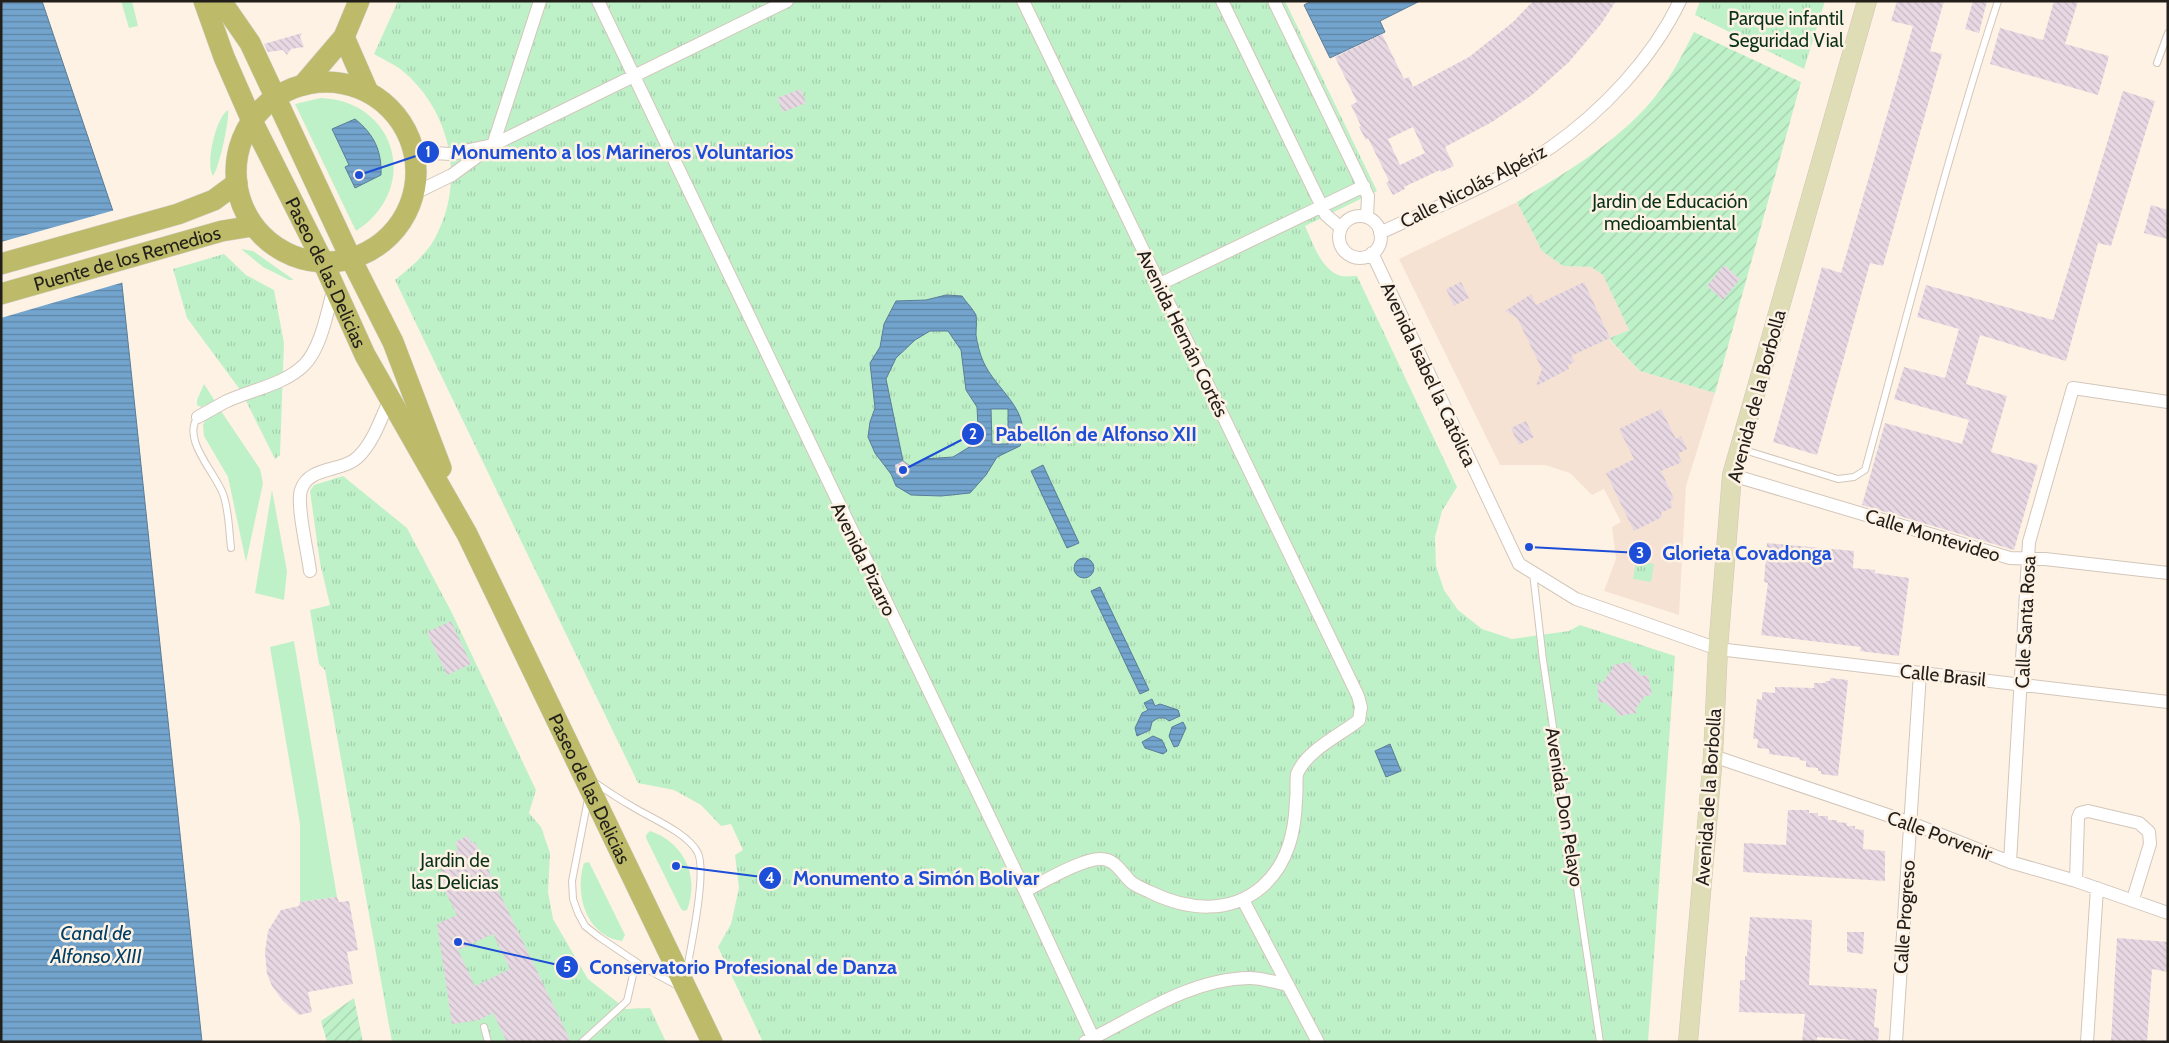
<svg xmlns="http://www.w3.org/2000/svg" width="2169" height="1043" viewBox="0 0 2169 1043" font-family="Cabin,sans-serif">
<defs>
<pattern id="park-tufts" width="24" height="20" patternUnits="userSpaceOnUse" patternTransform="scale(1.25)"><rect width="24" height="20" fill="#bff1c9"/><path d="M3 7l-1-3M5 7V3M7 7l1-3M15 17l-1-3M17 17v-4M19 17l1-3" fill="none" stroke="#a4ceac"/></pattern>
<pattern id="garden-furrows" width="10" height="10" patternUnits="userSpaceOnUse" patternTransform="scale(1.25)"><rect width="10" height="10" fill="#bff1c9"/><path d="M-1 1l2-2M0 10L10 0M9 11l2-2" fill="none" stroke="#a4ceac"/></pattern>
<pattern id="water-rules" width="6" height="5" patternUnits="userSpaceOnUse" patternTransform="scale(1.25)"><rect width="6" height="5" fill="#73a4cd"/><path d="M0 2.5h6" fill="none" stroke="#5e85a6"/></pattern>
<pattern id="building-back-hatch" width="6" height="6" patternUnits="userSpaceOnUse" patternTransform="scale(1.25)"><rect width="6" height="6" fill="#e7d8e3"/><path d="M-1 5l2 2M0 0l6 6M5-1l2 2" fill="none" stroke="#c6b9c2"/></pattern>
</defs>
<rect width="100%" height="100%" fill="#fef2e5"/>
<!-- education -->
<path fill="#f6e2d3" d="M1517,202L1542,251L1563,266L1591,267L1603,275L1629,330L1610,338L1611,342L1640,371L1715,393L1686,486L1679,615L1604,591L1616,559L1612,527L1621,522L1604,489L1592,495L1570,473L1545,465H1500L1399,259Z"/>
<!-- grass -->
<path fill="#bff1c9" d="M121,1H132L138,26L129,28Z
M321,98C397,101 421,189 356,231L295,104Z
M228,110C230,118 219,169 213,176C205,164 216,117 228,110Z
M241,249L253,251L294,280H289L263,267Z
M204,384L215,401L201,407L197,405V400Z
M221,411L260,469L263,483L246,562L228,477L204,436L203,425L207,417Z
M272,490L287,571L284,600L255,593Z
M294,641L337,897L300,902V824L270,647Z
M650,831C684,842 700,877 687,910L684,911L681,909L646,838V835Z
M589,862L625,935L622,941C586,936 574,893 584,863Z"/>
<!-- park -->
<path fill="url(#park-tufts)" d="M398,1H1285L1377,191L1305,226C1313,243 1321,270 1341,276C1346,277 1352,276 1357,276L1457,487L1442,511L1435,537L1436,566L1444,590L1458,610L1482,629L1512,639L1569,631L1580,625L1675,656L1648,1042H763L718,947L731,924L739,888L735,855L743,850L731,824L721,826L701,805L674,790L638,783L395,280C411,267 427,254 436,236C465,180 451,113 404,72C396,65 384,60 374,54Z
M1700,1H1825L1804,69L1695,15Z
M224,254L246,275L274,290L284,343L280,455L275,459L241,391L187,318L173,269Z
M343,476L407,528L452,613L536,790L529,813L541,827L550,853L548,892L553,919L588,979L626,1009L650,1008L666,1042H392L325,670L319,664L310,610L330,605L320,563L310,491L314,485Z
M1636,561L1654,564L1651,582L1633,579Z"/>
<!-- garden -->
<path fill="url(#garden-furrows)" d="M1694,32L1801,82L1715,393L1640,371L1612,342L1610,338L1629,330L1603,275L1591,267L1563,266L1542,251L1517,202C1572,169 1632,134 1668,79C1678,64 1686,47 1694,32Z
M354,998L363,1042H327L321,1021Z"/>
<!-- water -->
<path fill="url(#water-rules)" stroke="#5b7c97" fill-rule="evenodd" d="M1,1H42L117,223L122,285L202,1042H1Z
M1311,1H1420L1380,21L1385,32L1330,58L1304,5Z
M355,119C374,134 382,151 381,175L355,188L345,167L349,165L332,129Z
M946,295L962,296C966,302 973,309 976,315C977,321 976,329 976,335C977,343 980,354 983,361C996,391 1033,410 1020,446L997,457L986,475L970,493L941,496L911,495L896,486L891,474L875,453L868,437L870,422L875,408L870,363L880,347L884,324L896,301L926,300ZM930,331H948L961,350L966,390L977,407L978,427L971,446L953,457L924,459L910,466L903,461L886,379L896,358L915,340ZM991,409H1008V444H992Z
M1043,465L1079,543L1067,548L1031,471Z
M1074 568a10 10 0 1 1 20 0a10 10 0 1 1-20 0Z
M1100,587L1149,690L1140,694L1091,591Z
M1152,699L1155,706L1160,704L1178,710L1180,716L1169,721L1165,718H1158L1152,722L1150,730L1137,736L1135,728L1142,713L1148,710L1144,703Z
M1183,722L1186,728L1178,746L1174,747L1169,736L1172,727Z
M1153,736L1162,740L1167,751L1163,754L1145,748L1142,742Z
M1390,744L1401,771L1386,777L1375,751Z"/>
<!-- pier -->
<path fill="#fef2e5" d="M115,210L120,223L124,282L1,318V242Z"/>
<!-- building -->
<path fill="url(#building-back-hatch)" fill-rule="evenodd" d="M1533,1H1616L1601,24L1569,62L1532,95L1492,122L1445,147L1454,166L1441,172L1440,170L1404,187L1405,189L1393,195L1386,183L1389,181L1368,138L1366,140L1359,127L1361,126L1351,105L1357,102L1335,57L1382,34L1404,79L1409,77L1413,87L1469,57L1513,22ZM1413,127L1425,153L1400,165L1388,139Z
M1897,1H1944L1930,51L1942,54L1883,266L1870,263L1817,455L1773,442L1822,267L1841,273L1913,26L1891,21Z
M1973,1H1987L1979,33L1965,29Z
M2054,1H2078L2065,44L2109,56L2098,95L1990,64L2000,28L2043,40Z
M302,33L300,37L304,47L291,49L287,55L283,50L268,52L264,44Z
M801,89L806,103L783,112L777,98Z
M2123,91L2155,101L2111,246L2098,243L2066,361L1980,335L1966,384L2007,396L1991,452L2038,465L2014,550L1862,505L1885,423L1962,444L1969,420L1894,399L1904,367L1945,378L1959,329L1917,317L1926,285L2053,320Z
M2151,205L2168,210V239L2144,233Z
M1724,265L1740,279L1723,300L1707,286Z
M1461,282L1469,298L1454,306L1446,289Z
M1584,282L1610,338L1571,356L1575,362L1568,365L1569,369L1536,386L1542,369L1517,318L1505,311L1531,294L1536,305Z
M1661,409L1676,439L1681,436L1687,449L1678,454L1682,462L1661,471L1674,499L1670,501L1673,507L1661,513L1662,517L1634,531L1606,473L1634,459L1619,429Z
M1526,421L1534,437L1519,445L1511,428Z
M903,461L910,466L909,474L902,478L896,473L895,465Z
M1767,543L1854,551L1853,568L1875,570V573L1909,578L1899,656L1860,651L1861,647L1761,635L1768,583L1764,582Z
M451,621L471,664L447,675L427,632Z
M1630,662L1631,666L1642,676L1648,675L1652,695L1645,696L1636,708L1637,713L1618,716L1617,711L1604,702L1599,703L1597,683L1603,682L1612,669L1613,665Z
M1830,678L1848,680L1838,776L1821,774V771H1818V768L1806,767V761L1799,760L1800,758L1769,754V749L1757,748L1758,739H1753L1757,699L1762,700V692L1775,693V687L1814,688V683H1825L1826,681H1830Z
M1788,810H1809V813H1818V816H1828V820H1837V822L1847,823V826H1855V829L1864,830L1863,849L1885,851V881L1743,872L1744,843L1786,845Z
M468,836L472,843L475,842L571,1042H507L493,1013L479,1020L452,1024L437,924L457,915L439,879L443,867L459,860L455,851L458,849L455,842ZM493,934L510,969L475,986L458,950Z
M337,897L339,902L349,901L358,950L347,952L353,984L308,992L312,1012L299,1015L283,1001L272,986L267,974L265,952L268,931L281,910L299,906L300,902Z
M1750,917L1812,920L1809,985L1877,989L1874,1027L1879,1028L1878,1042L1817,1037V1042H1802L1805,1014L1739,1012L1740,980H1745V956H1747Z
M1847,932H1864L1863,954L1847,952Z
M2117,938L2168,942V972L2152,969L2147,1042H2111Z"/>
<g fill="none" stroke-linecap="round" stroke-linejoin="round">
<defs>
<path id="lane" d="M2157,63L2168,33
M198,417C181,439 215,472 223,494C229,510 229,531 231,548
M1741,449L1838,479L1854,477L1865,470C1908,313 1947,156 1998,1
M1533,573L1543,660L1600,1042
M594,782C607,791 619,799 633,807C651,818 688,833 698,853C707,874 690,950 686,975
M588,799L572,881L573,899L578,913L585,926L599,937L645,968L678,986
M484,1027L488,1042
M582,1042L627,1001L636,962"/>
<path id="street" d="M598,1L1025,891L1095,1042
M1023,1L1358,696L1361,707L1359,720C1339,736 1307,750 1297,774C1296,778 1297,795 1296,800C1295,832 1288,863 1263,886C1230,915 1187,910 1150,892C1144,889 1135,886 1130,881C1122,873 1115,859 1101,859C1083,858 1043,882 1025,891
M1222,1L1326,215L1341,228
M1274,1L1368,196L1367,217
M493,145L540,1
M415,152L451,154L488,146
M415,193L452,175L493,145L787,1
M1339 237a21 21 0 1 1 42 0a21 21 0 1 1-42 0Z
M1380,233C1437,206 1498,183 1550,148C1603,111 1652,59 1680,1
M1372,253L1519,564L1576,599L1718,649L2168,702
M1160,284L1364,186
M198,417C207,412 216,407 225,402C250,390 284,385 304,365C321,349 328,309 334,287
M1732,475L2010,558L2045,559L2168,573
M310,571C308,553 296,505 301,490C309,465 343,473 359,456C374,441 381,418 390,399
M1713,756L1911,823L2010,862L2076,881L2168,913
M2010,862L2029,542L2073,388L2168,402
M2076,881L2078,818L2080,813L2088,811L2139,823L2149,832L2150,844L2133,899
M1243,900L1318,1042
M1085,1042C1137,1017 1189,979 1249,978C1262,978 1275,982 1287,985
M1896,1042L1920,673
M2087,1042L2097,888"/>
<path id="secondary" d="M1688,1042L1713,756L1718,649L1732,475L1867,1"/>
<g id="primary">
<path id="s1" d="M204,1L224,57L252,121L323,262L365,355L467,534L712,1042"/>
<path d="M221,1L250,43L351,259L393,342L441,468"/>
<path d="M344,37L368,92"/>
<circle cx="326" cy="172" r="90"/>
<path d="M303,85L344,37L359,1"/>
<path d="M1,264L178,214L214,200L237,183"/>
<path id="s2" d="M1,294L222,231L253,226"/>
</g>
</defs>
<!-- lane casing -->
<use href="#lane" stroke="#d3c6ba" stroke-width="8"/>
<!-- street casing -->
<use href="#street" stroke="#d3c6ba" stroke-width="14"/>
<!-- secondary casing -->
<use href="#secondary" stroke="#d3c6ba" stroke-width="20"/>
<!-- primary casing -->
<use href="#primary" stroke="#d7d6d6" stroke-width="22"/>
<!-- lane -->
<use href="#lane" stroke="#fff" stroke-width="6"/>
<!-- street -->
<use href="#street" stroke="#fff" stroke-width="12"/>
<!-- secondary -->
<use href="#secondary" stroke="#deddb5" stroke-width="19"/>
<!-- primary -->
<use href="#primary" stroke="#bdbb6a" stroke-width="21"/>
</g>
<g text-anchor="middle" stroke-width="5" stroke-linejoin="round" paint-order="stroke">
<!-- park labels -->
<g font-size="19" fill="#0a3218" stroke="#fef2e5">
<text x="1786" y="25">Parque infantil<tspan x="1786" dy="22">Seguridad Vial</tspan></text>
<text x="1670" y="208">Jardin de Educación<tspan x="1670" dy="22">medioambiental</tspan></text>
<text x="455" y="867">Jardin de<tspan x="455" dy="22">las Delicias</tspan></text>
</g>
<!-- street labels -->
<g font-size="19" fill="#221e19" stroke="#fef2e5">
<text transform="translate(1473 186) rotate(-27)" y="7">Calle Nicolás Alpériz</text>
<text dy="7" stroke="none"><textPath href="#s2" startOffset="131">Puente de los Remedios</textPath></text>
<text dy="7" stroke="none"><textPath href="#s1" startOffset="298">Paseo de las Delicias</textPath></text>
<text transform="translate(1183 333) rotate(64)" y="7">Avenida Hernán Cortés</text>
<text transform="translate(1429 374) rotate(65)" y="7">Avenida Isabel la Católica</text>
<text transform="translate(1756 396) rotate(-75)" y="7">Avenida de la Borbolla</text>
<text transform="translate(1933 535) rotate(17)" y="7">Calle Montevideo</text>
<text transform="translate(864 559) rotate(64)" y="7">Avenida Pizarro</text>
<text transform="translate(2025 622) rotate(-87)" y="7">Calle Santa Rosa</text>
<text transform="translate(1943 675) rotate(6)" y="7">Calle Brasil</text>
<text dy="7" stroke="none"><textPath href="#s1" startOffset="878">Paseo de las Delicias</textPath></text>
<text transform="translate(1708 797) rotate(-86)" y="7">Avenida de la Borbolla</text>
<text transform="translate(1565 807) rotate(81)" y="7">Avenida Don Pelayo</text>
<text transform="translate(1940 835) rotate(20)" y="7">Calle Porvenir</text>
<text transform="translate(1904 917) rotate(-86)" y="7">Calle Progreso</text>
</g>
<!-- water labels -->
<g font-size="20" font-style="italic" fill="#013f66" stroke="#fef2e5">
<text x="96" y="940">Canal de<tspan x="96" dy="23">Alfonso XIII</tspan></text>
</g>
</g>
<!-- callouts -->
<path fill="none" stroke="#1d4ed8" stroke-width="2" d="M359 175L428 152M903 470L973 434M1529 547L1640 553M676 866L770 878M458 942L567 967"/>
<g fill="#1d4ed8" stroke="#fef2e5" stroke-width="2">
<circle cx="359" cy="175" r="5"/>
<circle cx="903" cy="470" r="5"/>
<circle cx="1529" cy="547" r="5"/>
<circle cx="676" cy="866" r="5"/>
<circle cx="458" cy="942" r="5"/>
<circle cx="428" cy="152" r="12"/>
<circle cx="973" cy="434" r="12"/>
<circle cx="1640" cy="553" r="12"/>
<circle cx="770" cy="878" r="12"/>
<circle cx="567" cy="967" r="12"/>
</g>
<g font-size="15" text-anchor="middle" font-weight="bold" fill="#fff">
<text x="428" y="157">1</text>
<text x="973" y="439">2</text>
<text x="1640" y="558">3</text>
<text x="770" y="883">4</text>
<text x="567" y="972">5</text>
</g>
<g font-size="20" text-anchor="middle" font-weight="bold" fill="#1d4ed8" stroke="#fef2e5" stroke-width="5" stroke-linejoin="round" paint-order="stroke">
<text x="622" y="159">Monumento a los Marineros Voluntarios</text>
<text x="1096" y="441">Pabellón de Alfonso XII</text>
<text x="1747" y="560">Glorieta Covadonga</text>
<text x="916" y="885">Monumento a Simón Bolivar</text>
<text x="743" y="974">Conservatorio Profesional de Danza</text>
</g>
<!-- border -->
<rect width="2169" height="1043" fill="none" stroke="#221e19" stroke-width="5"/>
</svg>
